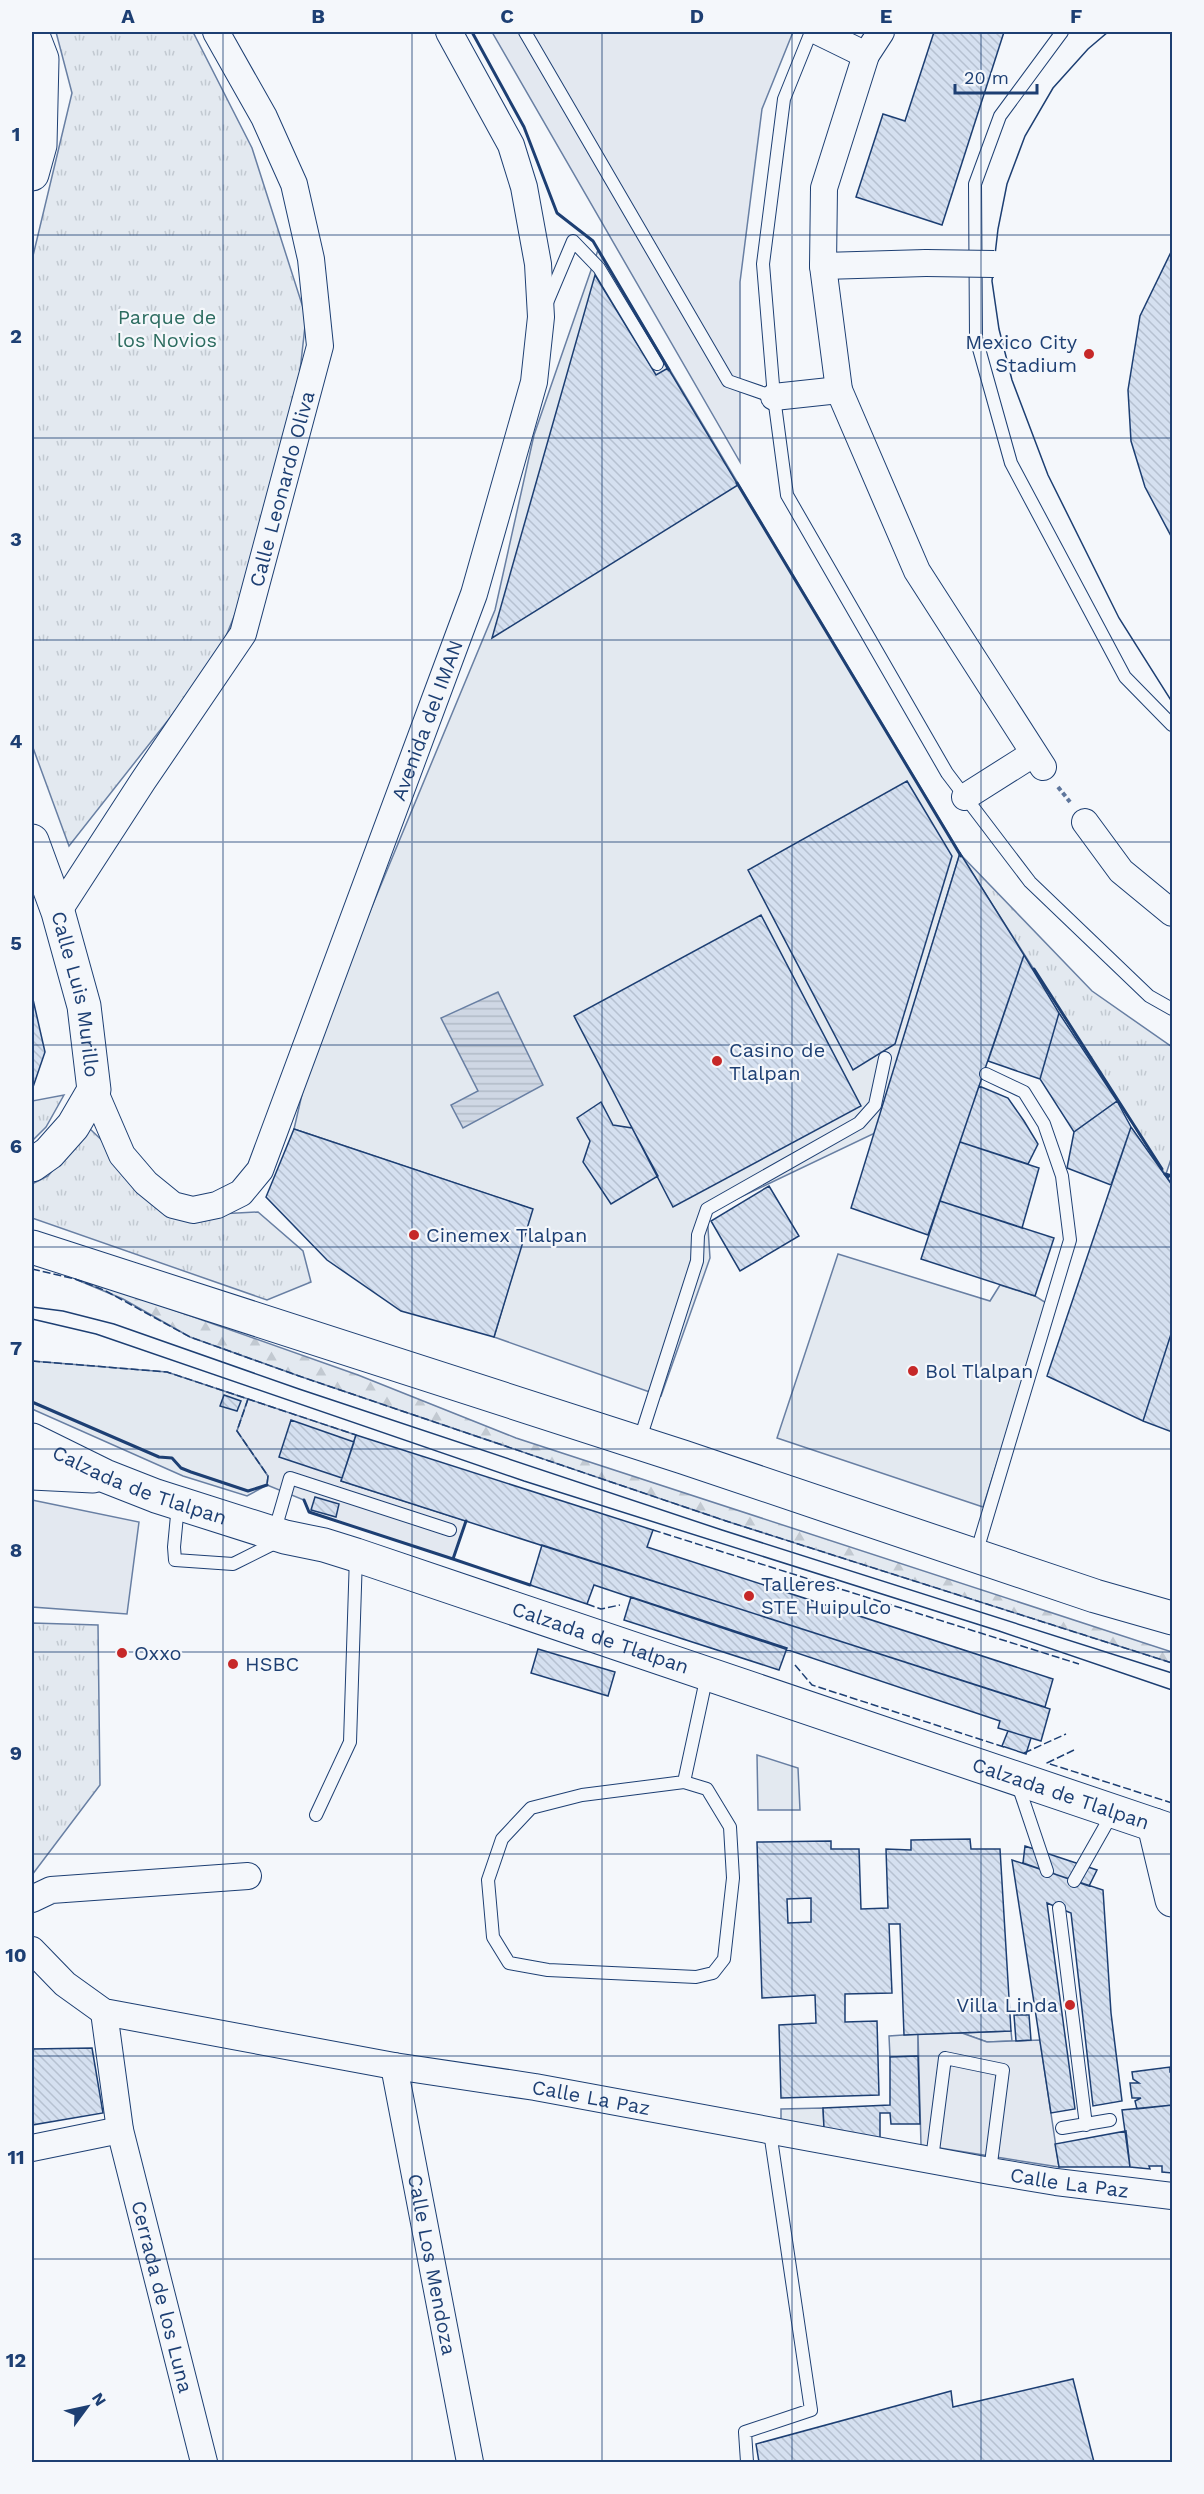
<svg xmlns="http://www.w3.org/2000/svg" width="1204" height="2494" viewBox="0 0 1204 2494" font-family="'Work Sans',sans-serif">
<defs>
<pattern id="forest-firs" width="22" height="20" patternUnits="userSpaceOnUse" patternTransform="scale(1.5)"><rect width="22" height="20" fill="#e3e9f0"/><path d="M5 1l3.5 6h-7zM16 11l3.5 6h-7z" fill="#c2c9d1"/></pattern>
<pattern id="park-tufts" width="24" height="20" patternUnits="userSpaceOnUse" patternTransform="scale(1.5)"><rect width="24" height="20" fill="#e3e9f0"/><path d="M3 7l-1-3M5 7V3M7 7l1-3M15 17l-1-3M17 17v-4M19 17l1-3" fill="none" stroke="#c2c9d1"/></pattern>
<pattern id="water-rules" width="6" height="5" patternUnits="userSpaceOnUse" patternTransform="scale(1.5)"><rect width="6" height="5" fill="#cfd7e4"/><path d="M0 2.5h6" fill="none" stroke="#b1bac7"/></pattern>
<pattern id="building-back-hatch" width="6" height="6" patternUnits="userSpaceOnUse" patternTransform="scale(1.5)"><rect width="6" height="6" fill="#d5e0f0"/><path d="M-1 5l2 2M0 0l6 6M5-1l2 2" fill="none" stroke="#b6c1d1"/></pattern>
</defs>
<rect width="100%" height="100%" fill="#f4f7fb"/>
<!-- green -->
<path fill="#e3e9f0" stroke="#687fa3" stroke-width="1.5" d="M598,250L960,853L875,1133L707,1213L710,1258L661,1396L494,1337L532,1209L294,1129L312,1051L495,610L534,435Z
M838,1254L990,1301L1000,1285L1035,1296L1048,1304L983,1507L777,1438Z
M32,1361L167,1372L248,1399L237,1431L268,1476L267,1485L247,1496L183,1476L32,1409Z
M757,1755L798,1768L800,1810H758Z
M1011,2031L1012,2041L987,2042L962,2033Z
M918,2034V2056L890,2057L889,2036Z
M823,2108L824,2128L781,2121V2109Z"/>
<!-- forest -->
<path fill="url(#forest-firs)" stroke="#687fa3" stroke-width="1.5" d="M75,1279L134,1296L358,1375L516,1438L1172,1652V1663L726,1521L299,1376L190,1337L123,1299Z"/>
<!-- park -->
<path fill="url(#park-tufts)" stroke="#687fa3" stroke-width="1.5" d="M56,32H193L252,148L306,317L287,488L217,658L69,846L32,745V260L72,93Z
M960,854L1092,991L1172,1047V1156L1166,1174L1172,1176V1185Z
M64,1095L46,1127L32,1141V1101Z
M89,1128L181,1216L258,1212L303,1251L311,1282L267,1300L32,1218V1184L48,1176Z
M32,1623L98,1625L100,1785L32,1875Z"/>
<!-- parking -->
<path fill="#e3e8f0" stroke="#687fa3" stroke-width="1.5" d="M492,32H793L762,109L740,282V462Z
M248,1399L356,1435L341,1481L466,1521L453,1559L309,1512L304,1500L267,1485L268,1476L237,1431Z
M32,1500L139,1522L127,1614L32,1607Z
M962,2033L987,2042L1040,2040L1059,2167L921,2145L918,2034Z"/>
<!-- water -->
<path fill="url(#water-rules)" stroke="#687fa3" stroke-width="1.5" d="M498,992L543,1085L463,1128L451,1105L478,1091L441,1018Z"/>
<!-- building -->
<path fill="url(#building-back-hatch)" stroke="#1d3f73" stroke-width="1.5" fill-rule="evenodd" d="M934,32H1004L942,225L856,197L883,114L905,121Z
M1108,32H1172V250L1140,316L1128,390L1131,441L1145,487L1172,538V702L1119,618L1048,475L1012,380L999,329L992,281L998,229L1007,184L1025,136L1053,88L1088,49Z
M1108,32H1172V702L1119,618L1048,475L1012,380L999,329L992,281L998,229L1007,184L1025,136L1053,88L1088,49Z
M595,275L656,375L668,368L738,485L492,638Z
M907,781L952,856L895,1044L853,1070L748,870Z
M960,853L1024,955L928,1235L851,1208Z
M761,915L861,1106L673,1207L574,1016Z
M1024,955L1059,1013L1040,1079L988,1061Z
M32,995L45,1052L32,1090Z
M1059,1013L1117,1101L1074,1132L1040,1079Z
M979,1086L1008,1098L1024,1121L1038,1144L1028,1164L960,1142Z
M1117,1101L1131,1127L1111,1185L1067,1168L1074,1132Z
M601,1102L613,1125L632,1128L658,1176L611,1204L583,1162L590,1141L577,1118Z
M1131,1127L1172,1185V1331L1143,1421L1047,1376Z
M294,1129L533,1209L494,1337L401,1311L327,1260L266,1197Z
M960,1142L1039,1168L1022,1228L940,1201Z
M769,1186L799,1236L740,1271L711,1221Z
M940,1201L1054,1238L1035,1296L921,1259Z
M1172,1331V1432L1143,1421Z
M224,1395L241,1401L237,1411L220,1406Z
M291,1420L354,1442L342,1478L279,1457Z
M356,1435L653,1530L647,1547L1053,1679L1045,1707L341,1481Z
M315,1497L339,1504L336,1517L311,1510Z
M542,1545L1050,1709L1041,1741L998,1728L1000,1721L594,1585L587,1604L530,1585Z
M631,1597L787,1648L779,1670L624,1620Z
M538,1649L615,1672L608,1696L531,1673Z
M1008,1731L1031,1738L1026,1754L1002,1746Z
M970,1839L971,1849H1000L1011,2031L904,2035L900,1924H889L892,1993L845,1994V2022L877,2021L879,2095L781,2098L779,2025L816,2023L815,1995L762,1998L757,1842L831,1841V1849H859L861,1909L888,1908L886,1849L911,1850V1840ZM811,1898V1922L788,1923L787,1899Z
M1025,1846L1097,1870L1089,1886L1023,1863Z
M1012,1860L1103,1890L1111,2013L1122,2101L1093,2106L1071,1913L1047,1903L1075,2109L1051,2113Z
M1014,2015H1029L1031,2040L1016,2041Z
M92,2048L103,2113L32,2125V2049Z
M918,2056L920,2124H891L890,2113H880V2138L824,2128L823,2108L890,2105V2057Z
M1170,2067V2072H1172V2105L1137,2109L1135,2101L1141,2098H1132L1130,2083H1139L1133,2079L1132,2072Z
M1172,2105V2173L1162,2172V2166H1149L1150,2169L1130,2167L1122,2110Z
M1126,2131L1130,2167H1059L1055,2144Z
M1073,2379L1094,2462H759L756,2444L951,2391L953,2407Z"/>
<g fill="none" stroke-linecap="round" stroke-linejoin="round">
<defs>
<path id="lane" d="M525,32L728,381L774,397
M811,32L784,99L763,264L774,397L787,495L947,773L1030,882L1149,996L1172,1009
M1062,32L1000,116L975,184L976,338L1011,463L1125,677L1172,725
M546,305L573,241L599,268L657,364
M639,1442L697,1261L698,1235L707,1209L859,1123L875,1105L885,1058
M178,1505L174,1547L175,1560L233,1564L279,1541
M274,1533L290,1478L450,1530
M976,1554L1070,1240L1062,1176L1044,1124L1024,1092L986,1074
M684,1782L707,1789L730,1827L733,1878L724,1959L713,1973L696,1977L548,1970L509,1963L493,1937L488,1880L502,1839L531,1808L582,1795Z
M684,1782L707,1675
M1017,1782L1047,1871
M316,1815L350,1742L356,1556
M1074,1881L1112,1814
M1059,1908L1086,2125
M1062,2128L1110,2120
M932,2159L945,2058L1003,2070L990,2171
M747,2462L745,2432L811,2410L770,2132"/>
<g id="street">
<path d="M819,32L866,55"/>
<path d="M881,32L866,55L824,188L823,266L839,390L917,571L1043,767"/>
<path d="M823,266L926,263"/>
<path d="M774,397L839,390"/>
<path d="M965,797L1033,754"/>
<path d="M1085,822L1121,871L1172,913"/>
<path id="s1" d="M58,912L143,781L243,634L320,346L311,259L294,184L264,117L216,32"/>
<path id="s2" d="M94,1090L122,1155L146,1183L173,1205L193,1210L217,1205L241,1193L260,1170L474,594L534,382L541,317L538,264L524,187L511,145L449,32"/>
<path d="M32,1899L51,1890L248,1876"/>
<path id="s3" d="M32,1950L65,1984L104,2012L394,2066L535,2087L990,2171L1056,2182L1172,2196"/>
<path id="s4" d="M104,2012L120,2130L204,2462"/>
<path id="s5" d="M394,2066L470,2462"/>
<path d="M32,2148L120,2130"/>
</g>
<g id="secondary">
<path d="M32,33L42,59L40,145L32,174"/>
<path id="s6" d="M32,841L58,912L84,1006L94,1090L73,1126L49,1153L32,1165"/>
<path d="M32,1247L683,1457L1095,1596L1172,1618"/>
<path id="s7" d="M32,1440L105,1476L156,1496L285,1537L324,1545L356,1555L1172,1831"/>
<path d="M32,1473L93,1476"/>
<path d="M1154,1825L1172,1900"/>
</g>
</defs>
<!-- lane casing -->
<use href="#lane" stroke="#1d3f73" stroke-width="14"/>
<!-- street casing -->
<use href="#street" stroke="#1d3f73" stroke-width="28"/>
<!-- secondary casing -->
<use href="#secondary" stroke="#1d3f73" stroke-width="35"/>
<!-- path -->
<path stroke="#5e769c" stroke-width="4" stroke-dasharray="4.5 3" stroke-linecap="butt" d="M1058,787L1070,802"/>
<!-- lane -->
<use href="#lane" stroke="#f4f7fb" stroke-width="12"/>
<!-- street -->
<use href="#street" stroke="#f4f7fb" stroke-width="26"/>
<!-- secondary -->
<use href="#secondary" stroke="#f4f7fb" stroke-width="33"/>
<!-- tram -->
<path stroke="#1d3f73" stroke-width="1.5" d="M32,1307L63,1311L114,1324L299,1389L722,1530L1172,1673
M32,1319L96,1334L524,1481L999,1631L1172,1690"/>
<defs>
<path id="street-bridge" d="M926,263L994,264"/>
</defs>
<!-- street-bridge casing -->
<use href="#street-bridge" stroke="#1d3f73" stroke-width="28" stroke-linecap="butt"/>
<!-- street-bridge -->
<use href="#street-bridge" stroke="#f4f7fb" stroke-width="26"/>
<!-- fence -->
<path stroke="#1d3f73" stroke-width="1.5" stroke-dasharray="8 3" stroke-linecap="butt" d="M32,1269L75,1279L104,1290L190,1337L299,1376L726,1521L1172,1663
M32,1361L167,1372L356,1435
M248,1399L237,1431L268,1476L267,1485
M653,1530L1079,1664
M587,1604L601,1609L620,1605
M795,1665L812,1685L1004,1747
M1074,1750L1047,1763L1172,1803
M1024,1753L1066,1734"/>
<!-- wall -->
<path stroke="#1d3f73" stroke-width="3" d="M472,32L524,127L557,213L593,241L669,370
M737,483L961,856
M1034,969L1162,1169
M1168,1177L1165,1174L1172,1176
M32,1402L159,1457L172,1458L181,1468L191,1472L248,1491L267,1485
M304,1500L309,1512L453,1559
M466,1521L453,1559L530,1585"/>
</g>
<!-- grid -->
<path fill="none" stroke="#1d3f73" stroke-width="1.5" stroke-opacity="0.55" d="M223,32V2462M412,32V2462M602,32V2462M792,32V2462M981,32V2462M32,235H1172M32,438H1172M32,640H1172M32,842H1172M32,1045H1172M32,1247H1172M32,1449H1172M32,1652H1172M32,1854H1172M32,2056H1172M32,2259H1172"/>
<!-- markers -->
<g fill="#c62828" stroke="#f4f7fb" stroke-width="2">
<circle cx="1089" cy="354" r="6"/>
<circle cx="717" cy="1061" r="6"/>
<circle cx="414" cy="1235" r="6"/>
<circle cx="913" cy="1371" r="6"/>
<circle cx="749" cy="1596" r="6"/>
<circle cx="122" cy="1653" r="6"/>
<circle cx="233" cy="1664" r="6"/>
<circle cx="1070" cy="2005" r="6"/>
</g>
<g text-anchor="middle" stroke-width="4.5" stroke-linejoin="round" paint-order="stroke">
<!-- park labels -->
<g font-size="20" fill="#2c6c60" stroke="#f4f7fb">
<text x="167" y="324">Parque de<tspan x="167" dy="23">los Novios</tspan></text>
</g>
<!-- poi labels -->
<g font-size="20" fill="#1d3f73" stroke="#f4f7fb" text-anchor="start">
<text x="1077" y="349" text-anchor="end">Mexico City<tspan x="1077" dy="23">Stadium</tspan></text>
<text x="729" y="1057">Casino de<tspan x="729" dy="23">Tlalpan</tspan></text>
<text x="426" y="1242">Cinemex Tlalpan</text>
<text x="925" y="1378">Bol Tlalpan</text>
<text x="761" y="1591">Talleres<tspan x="761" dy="23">STE Huipulco</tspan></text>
<text x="134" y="1660">Oxxo</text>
<text x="245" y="1671">HSBC</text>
<text x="1058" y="2012" text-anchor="end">Villa Linda</text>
</g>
<!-- street labels -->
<g font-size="20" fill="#1d3f73" stroke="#f4f7fb">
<text dy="7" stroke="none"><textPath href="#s1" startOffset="484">Calle Leonardo Oliva</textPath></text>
<text dy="7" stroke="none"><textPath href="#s2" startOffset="724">Avenida del IMAN</textPath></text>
<text dy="7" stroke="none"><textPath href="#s6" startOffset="160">Calle Luis Murillo</textPath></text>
<text dy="7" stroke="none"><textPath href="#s7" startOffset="117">Calzada de Tlalpan</textPath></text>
<text dy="7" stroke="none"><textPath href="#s7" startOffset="603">Calzada de Tlalpan</textPath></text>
<text dy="7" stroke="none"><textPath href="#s7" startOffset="1089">Calzada de Tlalpan</textPath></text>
<text dy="7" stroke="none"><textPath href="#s3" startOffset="590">Calle La Paz</textPath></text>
<text dy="7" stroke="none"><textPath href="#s3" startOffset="1076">Calle La Paz</textPath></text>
<text dy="7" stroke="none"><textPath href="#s5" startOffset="202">Calle Los Mendoza</textPath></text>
<text dy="7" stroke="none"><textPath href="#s4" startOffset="291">Cerrada de los Luna</textPath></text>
</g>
</g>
<!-- border -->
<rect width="1204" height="2494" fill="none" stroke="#f4f7fb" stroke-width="66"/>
<!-- north arrow -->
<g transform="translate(87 2407) rotate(57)" stroke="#f4f7fb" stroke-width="4.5" paint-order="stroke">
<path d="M0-4.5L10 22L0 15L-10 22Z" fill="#1d3f73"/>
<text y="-9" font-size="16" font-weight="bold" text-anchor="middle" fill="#1d3f73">N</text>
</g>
<!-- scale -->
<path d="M955 84v9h82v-9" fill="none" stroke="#1d3f73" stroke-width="3"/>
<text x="964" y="84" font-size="18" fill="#1d3f73" stroke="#f4f7fb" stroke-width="4.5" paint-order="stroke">20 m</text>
<rect x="33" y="33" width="1138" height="2428" fill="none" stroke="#1d3f73" stroke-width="2"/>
<g font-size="20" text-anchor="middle" font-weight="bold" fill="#1d3f73">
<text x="128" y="23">A</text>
<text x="318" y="23">B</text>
<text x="507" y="23">C</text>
<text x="697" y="23">D</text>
<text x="886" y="23">E</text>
<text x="1076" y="23">F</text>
<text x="16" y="141">1</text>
<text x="16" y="343">2</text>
<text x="16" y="546">3</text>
<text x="16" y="748">4</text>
<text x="16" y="950">5</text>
<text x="16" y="1153">6</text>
<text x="16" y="1355">7</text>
<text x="16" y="1557">8</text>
<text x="16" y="1760">9</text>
<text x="16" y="1962">10</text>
<text x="16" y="2164">11</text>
<text x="16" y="2367">12</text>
</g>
</svg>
